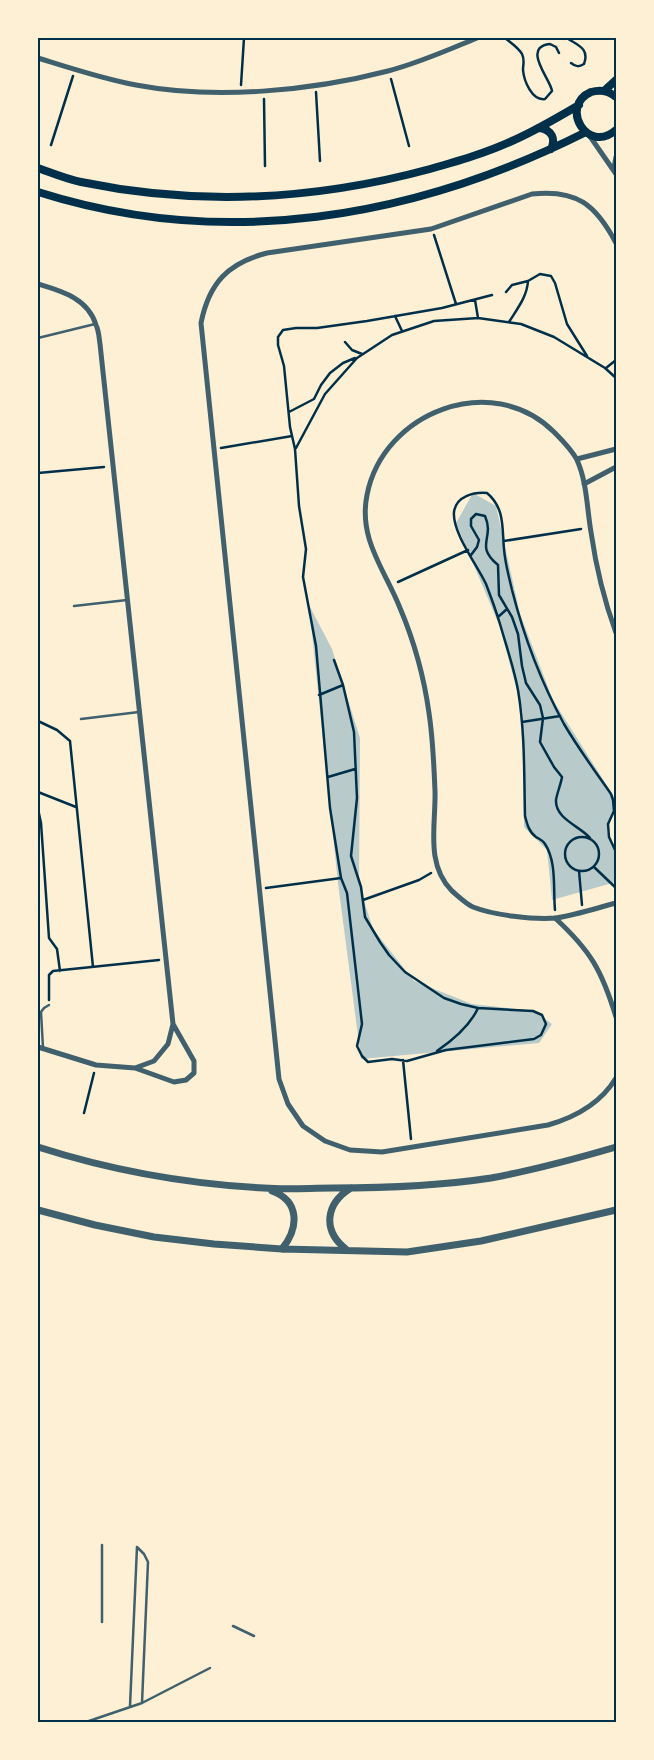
<svg xmlns="http://www.w3.org/2000/svg" width="654" height="1760" viewBox="0 0 654 1760" font-family="Helvetica,sans-serif">
<rect width="100%" height="100%" fill="#fdf0d5"/>
<!-- green -->
<path fill="#b9caca" d="M473,493L496,506L520,614L553,700L616,800V804L607,831L616,849V882L552,900L547,850L524,827L523,713L500,627L456,523Z
M309,605L332,649L360,738L359,885L373,929L414,981L472,1004L534,1011L552,1024L539,1043L361,1059L338,883Z"/>
<g fill="none" stroke-linecap="round" stroke-linejoin="round">
<!-- path -->
<path stroke="#003049" stroke-width="2.5" d="M505,38C510,42 519,48 522,54C525,60 523,64 523,70C524,81 532,101 545,99L552,91C551,80 521,47 550,44L556,47L559,53
M567,38C577,45 590,48 584,64C579,67 576,67 571,63
M391,79L409,146
M241,85L244,38
M316,92L320,161
M264,99L265,166
M51,145L73,76
M434,235L456,304
M506,292L512,285L528,281L540,274L551,276L555,283L567,324L587,356
M475,300L478,318
M395,316L402,331
M509,322C517,309 527,297 528,281
M345,342L352,350L362,354
M606,368L616,360
M289,412L314,399L321,385L330,373L343,363L355,358
M221,448L292,436
M296,448L325,394L357,358L392,335L434,321L478,318L521,324L554,337L605,368L616,378
M38,473L104,467
M504,541L581,529
M471,555L477,547L479,540L471,526V519L476,514L485,516C495,539 474,545 498,565L499,595L512,617L518,634L522,666L526,683L540,705L543,718L540,742L554,767L562,777C561,784 557,793 556,800C555,819 580,826 590,838
M398,582L468,550
M498,617L507,609
M334,660L343,685L354,732L357,798L351,856L361,887L365,917L380,942L389,955L405,972L444,998L461,1004L478,1008L533,1011L542,1015L546,1024L541,1035L534,1039L446,1050L407,1061L392,1059L368,1062L362,1056L357,1046L362,1024L347,893L341,878L330,808L316,646L303,577L306,549L299,506L295,449L290,427L284,366L278,345V337L283,330L296,328H317L367,321L442,308L492,295
M319,695L343,685
M38,721L57,730L70,741L93,967
M522,722L560,716
M328,777L355,769
M38,792L76,807
M38,809L41,823L49,938L57,949L60,971
M565 854a17 17 0 1 1 34 0a17 17 0 1 1-34 0Z
M594,867L616,888
M579,871L582,905
M266,888L341,878
M363,900L419,880L431,873
M555,910C553,890 557,862 545,844C543,840 539,839 536,837C529,832 527,824 525,816C524,774 525,732 518,690C514,668 506,645 500,624C496,611 491,597 486,584C477,565 452,532 454,512C456,496 474,492 487,493C505,508 502,528 504,549C505,563 509,577 512,590C524,637 541,682 564,724C578,748 595,771 611,794L613,800L614,811L608,824L609,837L616,852
M49,1000V975L53,971L159,960
M437,1051C453,1040 470,1026 478,1008
M403,1060L411,1139
M84,1113L94,1073"/>
<!-- service -->
<path stroke="#3f606c" stroke-width="2.5" d="M38,338L95,324
M74,606L127,600
M81,719L139,712
M43,1048L41,1012L44,1008L49,1005
M102,1545V1622
M137,1547L144,1554L148,1562L142,1703
M233,1626L254,1636
M130,1706L137,1547
M86,1722L142,1703L210,1668"/>
<!-- minor -->
<path stroke="#3f606c" stroke-width="5" d="M38,58C70,68 103,79 136,85C215,100 311,91 388,71C419,63 448,50 477,38
M589,135L616,174
M614,168L616,157
M616,243C596,205 577,189 532,194L431,229L267,253C228,263 209,283 201,323L279,1079L288,1104L303,1126L325,1141L350,1150L382,1152L548,1125C576,1117 601,1103 616,1078
M38,284C61,291 88,298 96,325C99,331 99,338 100,344L173,1024L168,1044L154,1061L135,1068L96,1065L38,1047
M577,459L616,449
M584,484L616,467
M616,633C604,600 596,567 591,532C587,509 587,482 577,460C572,450 562,440 554,432C492,370 383,412 367,495C358,539 385,570 400,608C414,641 424,677 429,713C433,739 434,766 435,791C436,825 425,864 452,891C458,896 466,904 473,907C493,915 534,920 556,918C576,915 597,908 616,903
M555,918C591,951 602,971 616,1017
M135,1068L174,1082L186,1080L194,1073V1061L173,1024"/>
<!-- tertiary -->
<path stroke="#3f606c" stroke-width="7" d="M38,1147C113,1171 186,1184 264,1188C287,1190 310,1188 333,1188C386,1188 439,1186 491,1178C534,1170 575,1159 616,1147
M272,1191C300,1201 299,1228 282,1249
M38,1210L95,1225L154,1237L214,1244L282,1249L407,1252L481,1241L616,1210
M347,1250C322,1231 325,1204 351,1188"/>
<!-- secondary -->
<path stroke="#003049" stroke-width="8" d="M604,91L616,80
M616,97C609,91 601,89 591,92C559,106 587,155 616,130
M540,128C552,130 556,139 551,149
M38,168C52,173 66,179 81,182C197,206 316,200 430,169C458,161 486,153 512,141C535,131 557,118 579,105
M38,192C224,251 413,219 586,132"/>
</g>
<!-- border -->
<rect width="654" height="1760" fill="none" stroke="#fdf0d5" stroke-width="78"/>
<rect x="39" y="39" width="576" height="1682" fill="none" stroke="#003049" stroke-width="2"/>
</svg>
